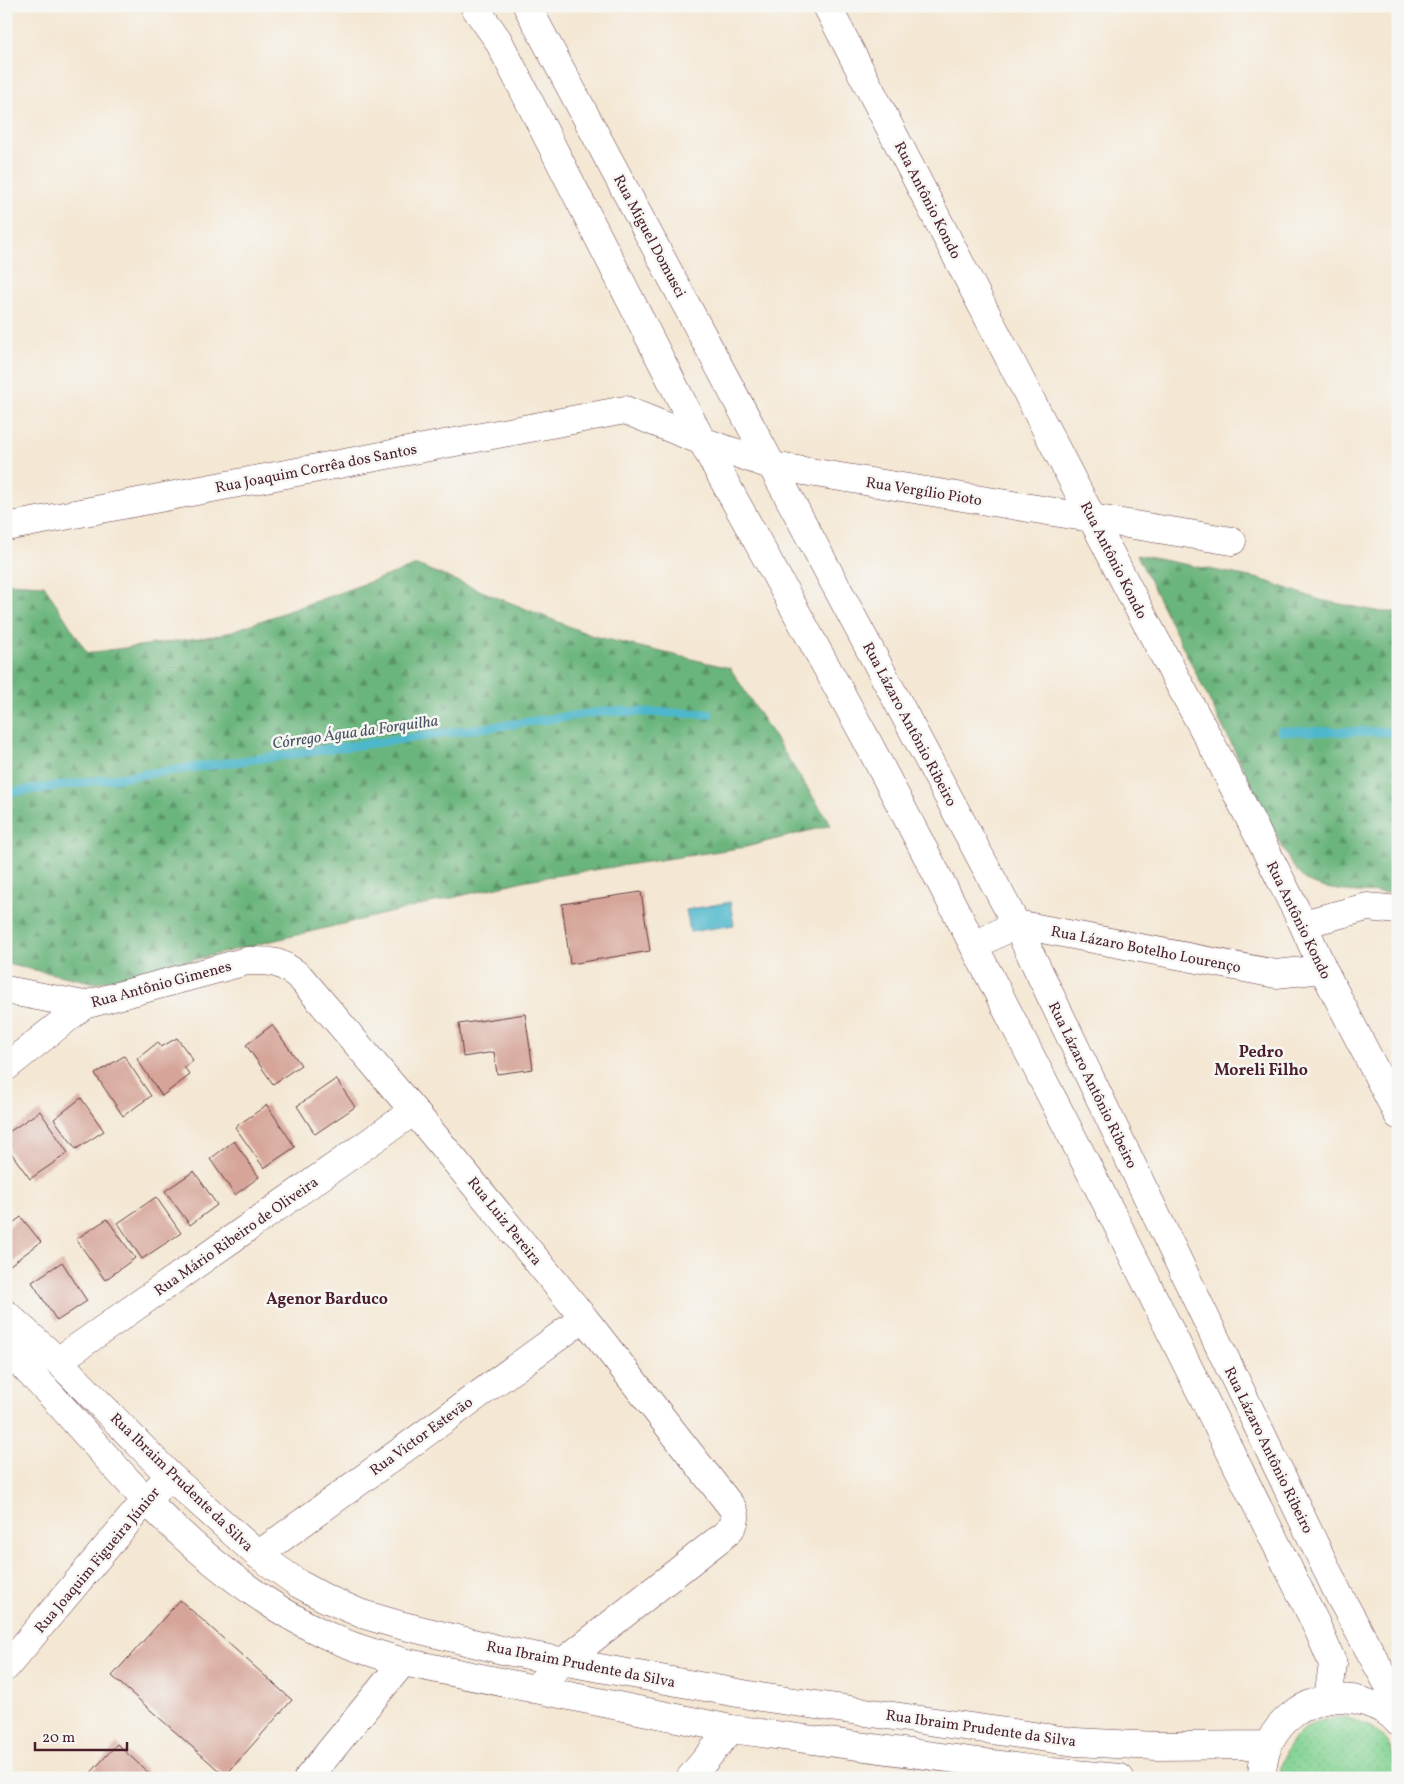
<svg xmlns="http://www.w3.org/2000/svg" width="1404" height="1784" viewBox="0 0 1404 1784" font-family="Vollkorn,serif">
<defs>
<pattern id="grass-dots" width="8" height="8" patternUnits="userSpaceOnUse" patternTransform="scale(1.25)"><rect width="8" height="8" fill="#83d393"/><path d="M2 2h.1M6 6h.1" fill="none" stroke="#73b57f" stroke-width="1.8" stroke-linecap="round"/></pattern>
<pattern id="forest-firs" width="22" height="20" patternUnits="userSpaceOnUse" patternTransform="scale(1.25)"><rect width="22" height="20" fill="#6ab57d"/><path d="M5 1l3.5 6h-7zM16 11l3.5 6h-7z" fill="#599367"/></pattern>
</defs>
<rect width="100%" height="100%" fill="#f6f6f2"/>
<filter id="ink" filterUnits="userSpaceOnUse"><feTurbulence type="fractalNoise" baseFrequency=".02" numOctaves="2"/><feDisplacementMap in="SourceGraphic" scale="10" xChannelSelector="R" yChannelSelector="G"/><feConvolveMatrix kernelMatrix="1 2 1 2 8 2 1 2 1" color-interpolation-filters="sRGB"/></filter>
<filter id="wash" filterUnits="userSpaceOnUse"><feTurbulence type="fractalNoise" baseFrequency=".0096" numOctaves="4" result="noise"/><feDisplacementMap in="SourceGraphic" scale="20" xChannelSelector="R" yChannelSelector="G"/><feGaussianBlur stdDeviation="1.12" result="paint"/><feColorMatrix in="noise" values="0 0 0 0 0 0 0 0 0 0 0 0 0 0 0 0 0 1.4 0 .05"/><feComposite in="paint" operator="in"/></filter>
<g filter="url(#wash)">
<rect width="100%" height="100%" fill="#f4e7d3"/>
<!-- grass -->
<path fill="url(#grass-dots)" stroke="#66795f" d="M1343,1717C1378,1725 1397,1741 1397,1778H1281C1278,1752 1300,1726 1324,1719C1330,1718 1337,1718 1343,1717Z"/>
<!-- forest -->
<path fill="url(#forest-firs)" stroke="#5a6a54" d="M1137,555L1260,579L1320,600L1381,612H1398V893C1370,892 1337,894 1311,883C1301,879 1295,869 1289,860Z
M417,565L593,636L730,668L831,825L746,847L527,880L96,983L6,964V583L44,585L87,653L221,635Z"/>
<!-- water -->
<path fill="#4eb7cc" stroke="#4c6b7c" d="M730,902L734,925L690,932L686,910Z"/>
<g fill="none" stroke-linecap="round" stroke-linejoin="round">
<!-- stream -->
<path stroke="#4eb7cc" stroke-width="9" d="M1281,731L1398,732
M6,793L608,711L709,714"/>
</g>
<g id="blocks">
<!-- building -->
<path fill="#d6a498" d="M641,892L650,951L570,964L562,904Z
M525,1014L533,1069L497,1074L494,1052L463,1057L459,1024Z
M272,1025L301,1065L273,1084L246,1045Z
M177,1038L193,1060L184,1067L190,1075L162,1096L137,1059L158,1042L161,1047Z
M124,1056L151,1096L123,1116L95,1074Z
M336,1079L355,1107L315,1134L297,1106Z
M81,1098L104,1131L76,1149L54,1119Z
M267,1105L295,1147L264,1168L235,1127Z
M40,1111L68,1153L30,1179L6,1146V1134Z
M234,1141L259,1177L235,1195L210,1159Z
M194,1171L217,1205L190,1225L165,1191Z
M156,1197L181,1233L142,1259L118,1223Z
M21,1217L41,1242L6,1268V1228Z
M107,1219L135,1258L105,1280L76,1239Z
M62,1262L87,1301L57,1321L32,1282Z
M180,1600L292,1700L225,1776L112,1676Z
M117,1744L154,1778H86Z"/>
</g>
</g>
<g filter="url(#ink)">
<use href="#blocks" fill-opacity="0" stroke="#643d44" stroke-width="1"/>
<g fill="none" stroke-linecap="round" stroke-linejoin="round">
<defs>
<path id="minor" d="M474,6L498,40L702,441L865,737L974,946L1112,1214L1315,1622L1333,1664L1328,1698
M527,6L1016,924L1339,1595L1390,1688L1398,1712
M827,6L1139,609L1219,758L1303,924L1323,969L1398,1115
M6,527L625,410L702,441L773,466L1232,541
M1303,924L1367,907L1398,910
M974,946L1016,924L1276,974L1323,969
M6,990L84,1005
M6,1067L84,1005L247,961C272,961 279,960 300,977L414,1111L584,1318L730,1505C738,1515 736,1522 728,1532L563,1662L534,1689
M6,1314L58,1361L170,1476L258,1555L299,1584L325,1598L362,1614L396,1624L506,1651L760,1697L1075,1742L1157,1746L1268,1745
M6,1350C57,1396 98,1451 146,1500C197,1552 258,1602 324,1634C349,1646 376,1654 403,1662L731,1729L1052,1772L1120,1778
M58,1361L414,1111
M258,1555L584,1318
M6,1667L146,1500L159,1487
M308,1778L403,1662
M690,1778L731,1729
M1262,1778C1261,1723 1314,1686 1365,1702C1377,1706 1390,1712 1398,1722"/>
</defs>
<!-- minor casing -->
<use href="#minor" stroke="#643d44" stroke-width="29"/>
<!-- minor -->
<use href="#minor" stroke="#fff" stroke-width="28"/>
</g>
</g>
<g text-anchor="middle" stroke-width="5" stroke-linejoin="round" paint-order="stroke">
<!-- street labels -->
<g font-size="15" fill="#4a1f2b" stroke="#f6f6f2">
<text transform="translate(928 200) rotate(63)" y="5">Rua Antônio Kondo</text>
<text transform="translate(650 236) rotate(62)" y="5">Rua Miguel Domusci</text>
<text transform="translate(316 468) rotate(-11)" y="5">Rua Joaquim Corrêa dos Santos</text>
<text transform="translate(924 491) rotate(9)" y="5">Rua Vergílio Pioto</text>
<text transform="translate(1114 560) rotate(63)" y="5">Rua Antônio Kondo</text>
<text transform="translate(910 724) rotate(62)" y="5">Rua Lázaro Antônio Ribeiro</text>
<text transform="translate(1299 920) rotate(64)" y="5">Rua Antônio Kondo</text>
<text transform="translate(1146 949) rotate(11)" y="5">Rua Lázaro Botelho Lourenço</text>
<text transform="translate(161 984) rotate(-15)" y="5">Rua Antônio Gimenes</text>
<text transform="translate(1093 1085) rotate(64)" y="5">Rua Lázaro Antônio Ribeiro</text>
<text transform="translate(505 1221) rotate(51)" y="5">Rua Luiz Pereira</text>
<text transform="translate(236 1236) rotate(-35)" y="5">Rua Mário Ribeiro de Oliveira</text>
<text transform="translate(421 1436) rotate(-36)" y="5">Rua Victor Estevão</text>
<text transform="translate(1269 1450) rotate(64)" y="5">Rua Lázaro Antônio Ribeiro</text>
<text transform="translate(182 1482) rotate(44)" y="5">Rua Ibraim Prudente da Silva</text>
<text transform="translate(97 1560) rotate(-50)" y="5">Rua Joaquim Figueira Júnior</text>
<text transform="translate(581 1664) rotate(11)" y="5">Rua Ibraim Prudente da Silva</text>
<text transform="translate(981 1728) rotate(8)" y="5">Rua Ibraim Prudente da Silva</text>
</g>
<!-- water labels -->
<g font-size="16" font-style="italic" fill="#4b5463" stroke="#f6f6f2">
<text transform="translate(355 731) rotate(-8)" y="6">Córrego Água da Forquilha</text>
</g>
<!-- neighbourhood labels -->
<g font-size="16" font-weight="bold" fill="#4a1f2b" stroke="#f6f6f2">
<text x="1261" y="1057">Pedro<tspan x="1261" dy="18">Moreli Filho</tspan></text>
<text x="327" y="1304">Agenor Barduco</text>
</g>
</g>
<!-- margin -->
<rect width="1404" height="1784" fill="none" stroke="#f6f6f2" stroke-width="25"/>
<!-- scale -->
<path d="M35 1742v8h92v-8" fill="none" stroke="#4a1f2b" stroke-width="2.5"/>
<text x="42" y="1742" font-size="15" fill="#4a1f2b" stroke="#f6f6f2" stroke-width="4" paint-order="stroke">20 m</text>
</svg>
